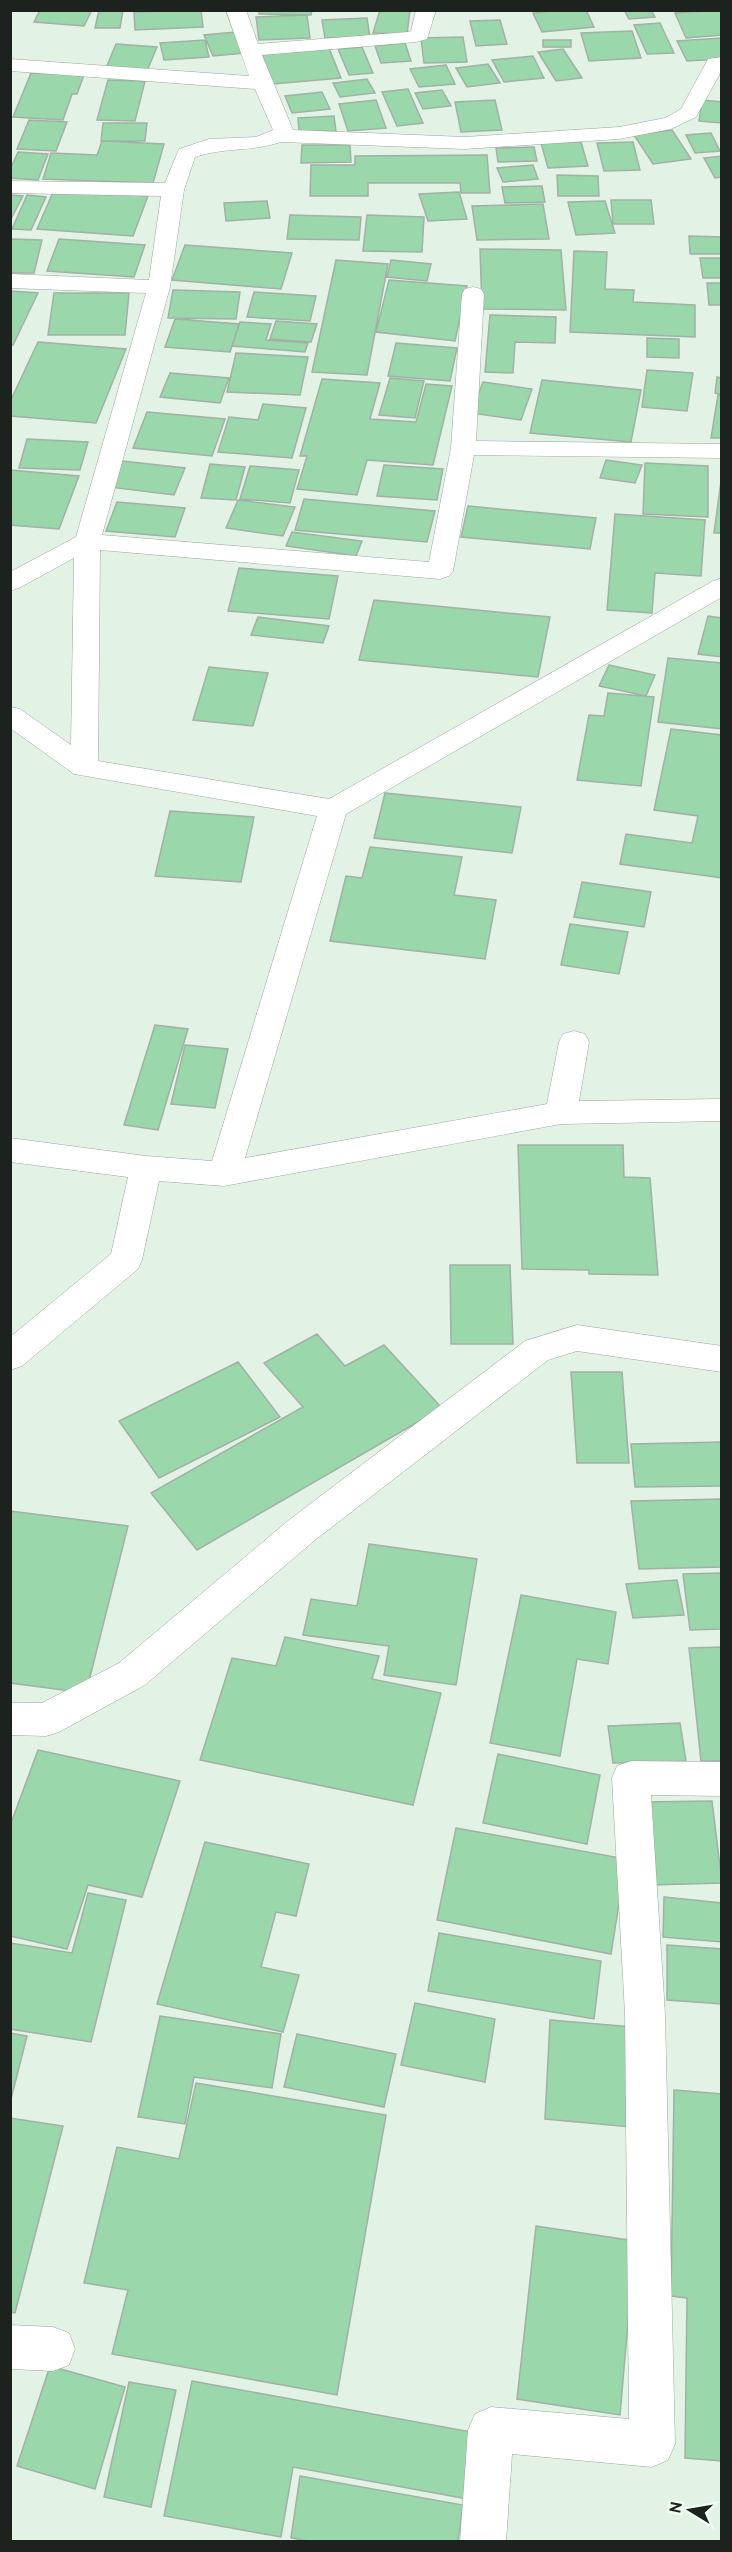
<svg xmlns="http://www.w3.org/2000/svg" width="732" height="2552" viewBox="0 0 732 2552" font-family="Overpass,sans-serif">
<rect width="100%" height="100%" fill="#e2f3e6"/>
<!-- building -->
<path fill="#9ad7ab" stroke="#a1b1a5" stroke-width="1.5" d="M40,10H92L84,26L34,22Z
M99,10H123L120,28H95Z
M201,10L203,27L135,30L134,12Z
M259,10H312L311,15L259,14Z
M380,10H410L407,34L373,33Z
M558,10H586L594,27L542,32L533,13Z
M624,10H651L655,17L629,19Z
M722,10V35L686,38L675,13Z
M307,15L310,38L259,40L256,17Z
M367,18L370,37L325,38L322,20Z
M500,20L507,44L476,46L470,21Z
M660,23L674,53L647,54L634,25Z
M632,31L641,58L589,61L581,33Z
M236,32L244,53L213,56L204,35Z
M463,37L467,62L424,63L421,38Z
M721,38L722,59L687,61L677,41Z
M205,40L209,57L164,60L160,43Z
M543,40H571V47H543Z
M405,43L411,61L381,63L375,46Z
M116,44L157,47L147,71L106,68Z
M362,47L373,73L349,75L338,49Z
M329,48L341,78L273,84L262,54Z
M563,49L582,78L556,81L538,52Z
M533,56L544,78L504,82L492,60Z
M488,64L500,83L467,87L456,68Z
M446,65L455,84L419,87L410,69Z
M31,73L84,75L77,94H72L63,120L13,117Z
M367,79L375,93L340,97L333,83Z
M108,80L145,81L135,121L97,120Z
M408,89L423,123L397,126L382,92Z
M442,90L451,106L423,109L415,93Z
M322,92L330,109L292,113L285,96Z
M376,100L386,128L348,131L339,104Z
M495,100L502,130L461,132L455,102Z
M702,100L722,102V123L699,121Z
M334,116L336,131L299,132L298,118Z
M29,120L67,122L56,151L17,149Z
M103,123H147L145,141H101Z
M672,130L691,159L653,164L634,135Z
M711,133L720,151L695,153L686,135Z
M102,141L164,144L153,183L43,179L51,153L97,155Z
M581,142L588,166L548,168L541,143Z
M633,142L640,170L604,171L597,143Z
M302,145H350L351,162L301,163Z
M534,147L537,161L498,162L496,148Z
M18,152L48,154L38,180L10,178V170Z
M487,155L490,193H461L460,183H368V196H310L311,165H355V156Z
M722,156V177L715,178L704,158Z
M533,165L538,179L503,182L497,168Z
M557,175L598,176L599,196H558Z
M542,186L545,202L505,203L502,187Z
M54,190L148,196L133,236L37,229Z
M459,192L467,219L428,221L419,194Z
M10,195L23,196L10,221Z
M27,195L46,197L31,230L12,229Z
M611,200H651L654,224H613Z
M267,201L270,218L226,221L224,203Z
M605,201L615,233L576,235L568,202Z
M543,204L549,239L477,240L472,206Z
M290,215L361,217L359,240L287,239Z
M367,215L424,217L422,252L363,251Z
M689,236L722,237V254H690Z
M10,239L42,240L34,273H10Z
M59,239L145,245L134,277L47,271Z
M185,245L292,253L281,289L172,280Z
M480,249L561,250L566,310L482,309Z
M574,251L607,252L605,289L634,290L633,302L695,305V337L570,332Z
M700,258H722V278H703Z
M336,260L388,264L367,375L312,372Z
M391,260L431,264L427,281L387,277Z
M389,280L467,286L455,341L376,332Z
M707,283H722V305H709Z
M173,290L240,292L236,319L168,318Z
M10,291L38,293L13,345H10Z
M254,292L316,296L310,321L247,317Z
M54,293H129L125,335H48Z
M490,315L556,317L555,343L515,342L513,373L485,372Z
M175,319L239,324L230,352L165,347Z
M276,321L317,324L311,342L270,339Z
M240,322L271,324L266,340L308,343L305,352L232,346Z
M647,338L679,339V358L647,357Z
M38,342L126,349L96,423L10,416V402Z
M396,343L457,348L450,381L388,376Z
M236,353L308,357L300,395L227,392Z
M647,370L693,373L687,411L642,407Z
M170,373L229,378L220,403L160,397Z
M717,377L722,378V394L715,393Z
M390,378L424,381L415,418L379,415Z
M322,379L380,383L370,419L416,422L426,384L452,386L433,465L367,460L357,495L297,489L307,456H300Z
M542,380L641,390L631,442L530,433Z
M483,382L532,389L521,420L471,413Z
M718,395H722V438H711Z
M263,404L306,408L292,458L218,452L229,417L258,420Z
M147,412L225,419L212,456L133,448Z
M27,439L88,442L80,470L19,468Z
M606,460L642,465L635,483L600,478Z
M122,461L185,468L174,495L109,487Z
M645,463L708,466V517L643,514Z
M210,464L245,467L236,500L201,498Z
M384,465L443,469L437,500L377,496Z
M250,466L299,470L290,503L240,499Z
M10,470L79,476L59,529L10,525Z
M721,481H722V533H714Z
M304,499L435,511L427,542L295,530Z
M238,500L295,507L283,536L226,528Z
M117,502L185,508L175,537L106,531Z
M468,506L596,518L590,549L461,537Z
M615,514L705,520L701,576L655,573L652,613L607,610Z
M292,532L362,541L356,556L286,546Z
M239,568L338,576L329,619L228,611Z
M374,600L550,617L538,677L359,660Z
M708,616L722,618V657L698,654Z
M258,617L329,626L323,643L251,635Z
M668,658L722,663V729L658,722Z
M609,665L655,675L646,696L599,686Z
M209,667L268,673L253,726L193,720Z
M608,693L654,697L641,786L577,780L589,715L604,716Z
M671,729L722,735V878L620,864L626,834L692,843L698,816L654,810Z
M385,793L521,807L512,853L374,838Z
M170,811L254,817L241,882L155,876Z
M370,847L462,857L454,895L496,900L485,959L330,941L346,876L362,878Z
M582,882L651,892L644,927L574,917Z
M570,924L628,932L619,974L561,965Z
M155,1025L188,1029L158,1130L124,1125Z
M185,1045L228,1049L215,1108L171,1104Z
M518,1145H623L624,1177L650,1178L658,1275L589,1274V1270L522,1269Z
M450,1265H510L513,1344H451Z
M317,1334L345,1366L384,1345L442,1408L197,1550L151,1493L303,1407L264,1363Z
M238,1362L280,1417L159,1478L119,1421Z
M571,1372H622L629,1463H577Z
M722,1442V1486L635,1487L631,1444Z
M722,1499V1567L639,1569L631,1501Z
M10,1511L128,1526L86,1693L10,1683Z
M369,1544L477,1559L456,1685L384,1675L389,1646L303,1635L311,1599L357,1606Z
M722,1573V1629L690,1630L683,1574Z
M677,1580L684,1615L633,1618L626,1584Z
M521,1595L616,1612L608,1664L577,1659L560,1756L490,1743Z
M285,1637L379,1656L372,1679L441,1693L413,1805L200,1760L232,1658L276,1666Z
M722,1647V1761H701L689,1648Z
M680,1723L686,1761L613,1763L608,1726Z
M38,1750L180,1781L142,1897L88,1885L67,1949L10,1936V1826Z
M498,1754L600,1775L587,1844L483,1823Z
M712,1801L722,1883L650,1885L641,1802Z
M456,1828L626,1859L611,1954L437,1920Z
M205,1842L309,1864L296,1916L276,1912L261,1967L299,1975L283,2032L157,2004Z
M88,1893L126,1900L91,2042L10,2029V1943L72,1953Z
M664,1897L722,1903V1942L663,1937Z
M439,1933L601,1961L594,2019L428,1991Z
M667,1945L722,1949V2004L667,2000Z
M415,2003L495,2019L485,2082L401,2065Z
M160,2016L281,2034L272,2088L194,2077L185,2124L138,2117Z
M550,2020L633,2027L631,2127L545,2119Z
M10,2033L27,2036L10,2103Z
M297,2034L396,2054L384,2107L284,2087Z
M196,2083L386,2115L337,2395L112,2354L128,2290L84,2283L117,2147L179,2159Z
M674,2090L722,2094V2461L685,2458L687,2298L671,2296Z
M10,2118L63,2126L15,2313L10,2312Z
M536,2226L635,2241L620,2415L517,2399Z
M50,2366L125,2387L95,2489L17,2466Z
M192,2381L477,2433L468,2499L293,2467L281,2537L164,2516Z
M129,2382L176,2390L151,2507L104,2497Z
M300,2476L463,2505L458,2542H314L291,2538Z"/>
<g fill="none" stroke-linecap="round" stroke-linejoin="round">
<defs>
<path id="minor" d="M226,10H246L258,44L408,32L411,31L416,10H436L427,39L416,42L262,55L293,130L465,137L619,127L665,118L681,109L708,59L722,57V70L696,117L671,129L619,139L465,149L281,142C252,152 224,147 195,157L184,190L170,287L102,535L429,562L451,448L462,294L465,289L473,287L481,289L484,294L476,441L722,444V458L474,455L453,571L449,576L440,579L100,550L98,761L329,799L713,581L722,578V597L346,814L245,1158L547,1104L559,1042L563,1034L574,1031L585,1034L589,1042L579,1101L722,1099V1121L561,1124L224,1186L159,1181L142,1260L138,1269L22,1366L10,1370V1337L111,1254L128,1177L10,1162V1138L146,1156L212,1161L317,816L74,774L10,728V707L20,709L71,745L74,558L19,588L10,591V572L76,537L146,293L10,288V274L149,280L161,196L10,193V181L165,183L179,149L209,139L256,137L273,130L255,89L10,71V59L249,76Z
M577,1325L722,1346V1372L577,1351L548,1360L315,1540L145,1685L59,1732L46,1736L10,1735V1703H42L119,1663L289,1520L525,1341Z
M631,1761L722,1762V1796L651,1795L665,2014L675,2444L668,2460L652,2467L512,2454L506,2542H460L468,2430L475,2414L491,2407L629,2419L625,2014L612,1778L617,1766Z
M10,2325L53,2327L69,2333L75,2349L69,2365L53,2371L10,2369Z"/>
</defs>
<!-- minor casing -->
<use href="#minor" stroke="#99a89c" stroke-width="1"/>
<!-- minor -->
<use href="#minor" fill="#fff" fill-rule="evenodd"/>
</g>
<!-- border -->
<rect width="732" height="2552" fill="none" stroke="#1c221d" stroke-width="24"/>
<!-- north arrow -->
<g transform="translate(690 2510) rotate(281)" stroke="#f2fff5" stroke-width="4.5" paint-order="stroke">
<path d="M0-4.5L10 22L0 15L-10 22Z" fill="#1c221d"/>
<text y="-9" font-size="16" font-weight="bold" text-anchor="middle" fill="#1c221d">N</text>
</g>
</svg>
